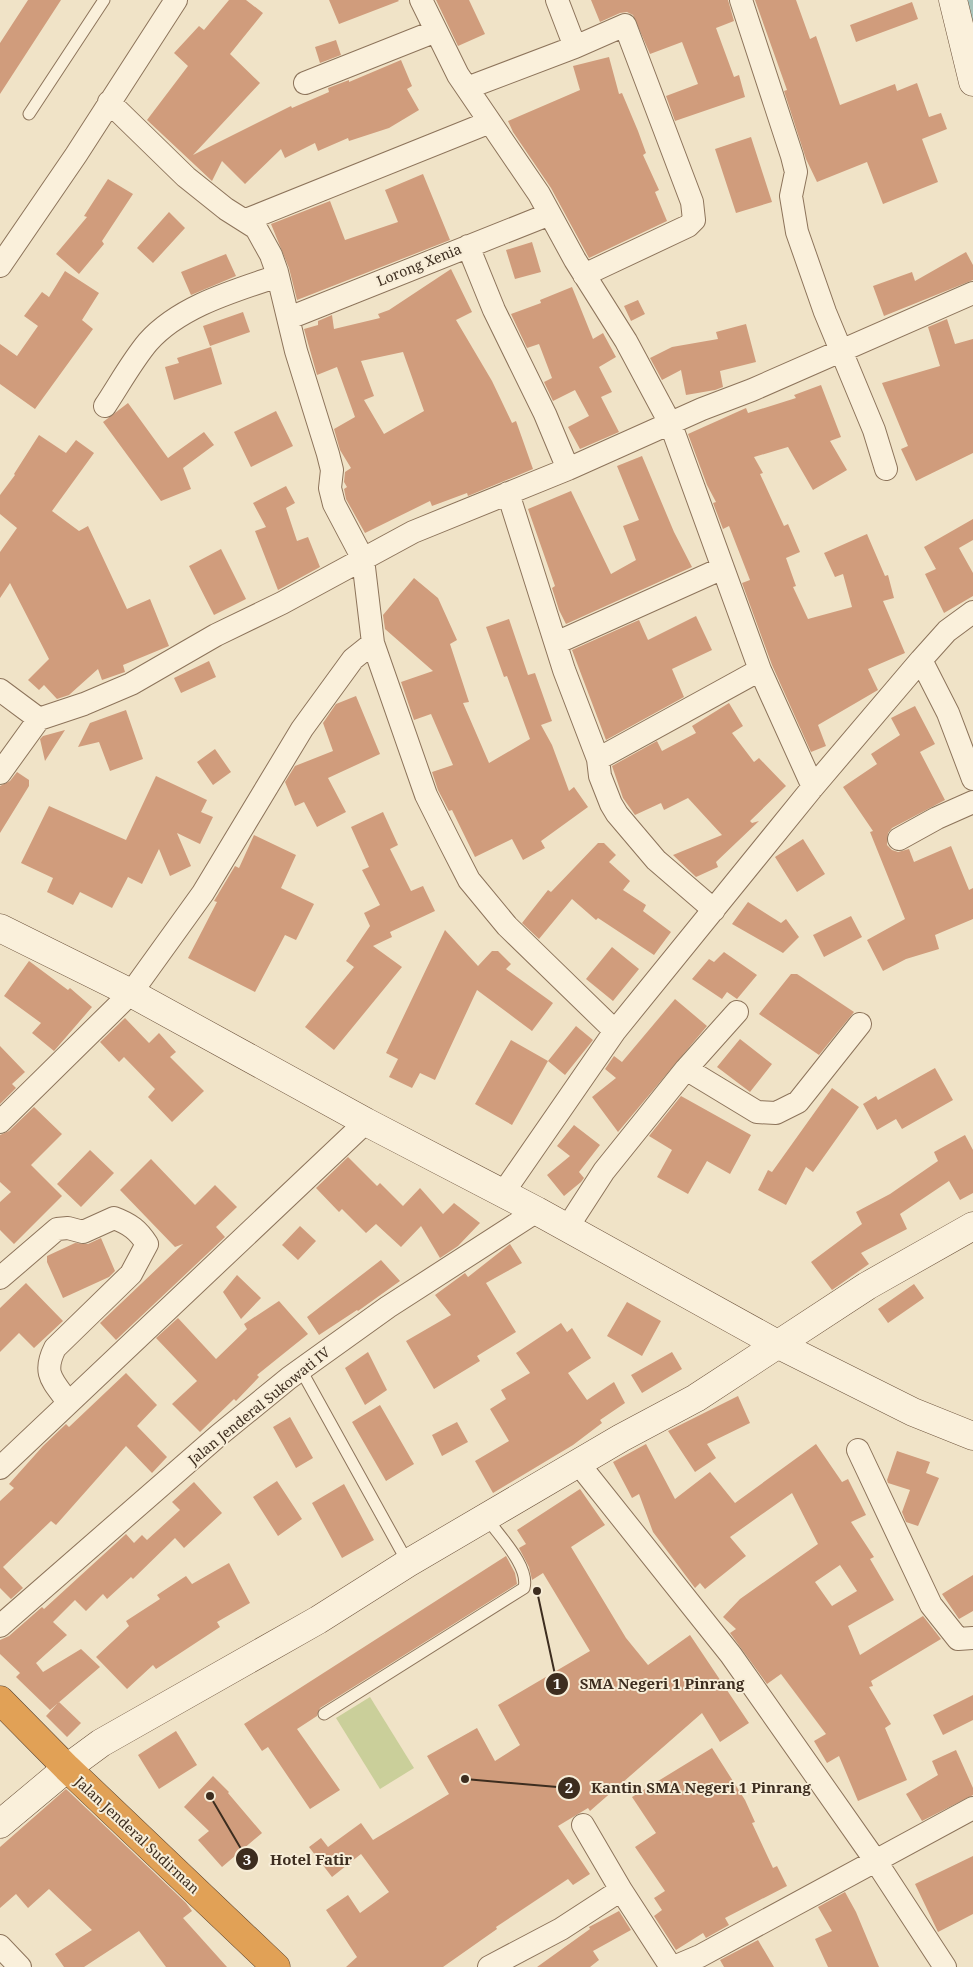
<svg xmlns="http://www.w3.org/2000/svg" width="973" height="1967" viewBox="0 0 973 1967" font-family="'Noto Serif',serif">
<rect width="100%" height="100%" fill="#f0e3c7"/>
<!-- green -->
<path fill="#cacf9a" d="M370,1697L414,1768L380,1789L336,1718Z"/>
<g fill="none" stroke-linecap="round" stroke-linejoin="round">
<!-- canal -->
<path stroke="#a8c4bb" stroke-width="20" d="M967,0L973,22"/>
</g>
<!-- building -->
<path fill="#d09c7c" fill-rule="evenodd" d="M28,0H61L0,94V43Z
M229,0H246L263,13L230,54L260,83L193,155L291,106L292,108L329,92L328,88L349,80V82L401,60L412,86L407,89L419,110L389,128L349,141L348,138L318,151L315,143L285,158L281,149L245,184L222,161L212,181L147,120L188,66L174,53L199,26L204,30Z
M329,0H398L399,1L339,24Z
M436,0H469L485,34L458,46Z
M591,0H728L734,21L716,28L734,77L739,75L745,97L675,121L666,96L698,84L682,42L650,54L633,15L627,12L620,13L600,22Z
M755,0H796L810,39L816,36L840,105L895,84L897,91L917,83L929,117L941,113L947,129L922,139L938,182L883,204L867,162L817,182L806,159L784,91L787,90Z
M912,2L918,19L856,42L850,25Z
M336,40L341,55L320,63L315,47Z
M609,57L619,94L622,93L638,131L646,153L643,155L659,190L655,192L667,221L589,258L551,188L513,132L508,121L580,90L573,66Z
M751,137L772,202L736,213L715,149Z
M423,174L450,240L297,300L289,268L271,224L330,201L345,240L398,222L385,190Z
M108,179L133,194L102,241L104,244L79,274L56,254L87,217L84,216Z
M169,212L185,228L153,263L137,248Z
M532,242L541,272L515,279L506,250Z
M966,252L973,265V280L884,316L873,286L912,272L915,281Z
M226,254L236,276L191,295L181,272Z
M451,269L472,312L456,320L492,381L512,423L516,421L533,469L468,496L467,493L432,506L430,501L365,533L346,499L344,489L347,487L344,482L345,472L351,468L340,450L334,429L355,417L337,367L317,375L304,329L318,325V321L332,315L334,329L380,318L378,314L389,310ZM403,352L424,411L384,434L364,400L374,396L361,361Z
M65,271L99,293L82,320L93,329L35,409L0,384V344L17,356L38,326L24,316L42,292L49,297Z
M572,287L593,339L603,333L616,357L599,367L612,392L601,397L619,432L580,449L568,427L589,416L575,390L553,401L544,382L552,378L539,344L527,348L511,314L541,303L540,300Z
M638,300L645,314L631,321L624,306Z
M243,312L250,332L210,346L203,326Z
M947,319L955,344L973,339V453L916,481L901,449L908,446L882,383L940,366L928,327Z
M746,324L756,362L720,371L723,387L715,390L686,395L681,370L662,380L650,358L672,347L718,339L716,332Z
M211,347L222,384L174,400L165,367L179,363L177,358Z
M821,385L841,437L830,441L847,470L813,490L788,447L754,457L763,473L760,474L784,526L788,524L800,552L786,558L796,586L793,587L808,619L852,607L843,574L835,577L824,553L867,534L885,576L888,575L894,598L883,601L905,653L868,669L878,690L818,725L826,746L811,752L772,665L742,583L750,580L729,526L723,529L713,503L716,502L707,485L688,434L746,408L748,413L796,398L794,395Z
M128,403L168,458L204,432L214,445L183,468L191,489L161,501L103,422Z
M276,411L293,446L251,467L234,432Z
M39,435L66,453L76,440L94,453L52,511L79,531L88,526L127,609L150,599L169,646L123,665L125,672L102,680L98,669L69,695L57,699L44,685L39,690L28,680L49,659L10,583L0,598V552L17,528L0,514V495L15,475L14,474Z
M642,456L674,532L692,567L566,624L559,610L552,588L555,586L528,509L571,491L611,574L636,560L623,526L639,520L617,466Z
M286,486L295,503L286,508L297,541L308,537L320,567L278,590L255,531L266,527L253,503Z
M973,519V540L959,548L973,573V596L944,613L925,574L936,569L924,547Z
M221,549L246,599L214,615L189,566Z
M414,578L438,598L457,640L450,644L469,702L463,703L489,763L530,739L507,676L504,677L486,627L509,619L528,675L535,673L552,721L541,725L552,745L569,791L574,787L588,807L541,841L545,848L523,860L512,839L475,857L452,810L449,811L438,790L432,772L453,765L431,714L414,720L401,682L433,671L385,629L383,615Z
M696,616L712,650L672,669L684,697L606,740L572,650L639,620L648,640Z
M209,661L216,677L181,693L174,678Z
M356,696L380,754L328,778L346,812L317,827L304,802L295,806L285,782L295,766L333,751L323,723L336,704Z
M729,703L743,726L732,733L754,762L759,758L786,786L750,821L752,823L759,821L716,862L718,867L696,877L673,855L722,835L688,798L664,810L661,803L635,815L623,798L612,766L657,741L662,751L696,733L692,726Z
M915,706L935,744L920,752L945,800L892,828L888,833L887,845L892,850L898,852L909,849L914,862L951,846L969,890L973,888V919L935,935L939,949L906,959L883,971L867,940L905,919L870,832L873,831L843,787L877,764L871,754L900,735L891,718Z
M126,710L143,759L110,771L99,742L78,747L90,723Z
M65,730L45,761L40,739L43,736Z
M215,749L231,772L213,785L197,762Z
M17,772L29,780V786L0,833V786L10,781Z
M156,776L207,800L201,812L213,817L200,844L177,833L191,866L170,876L159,849L142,884L128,877L112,908L80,892L73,905L47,892L53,878L21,863L49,806L126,840Z
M383,812L398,845L390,849L411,891L423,886L435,911L390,932L392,937L373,946L402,967L334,1050L305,1027L354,967L346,961L370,926L364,913L380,905L362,870L369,867L351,827Z
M254,835L296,855L281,888L314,904L296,940L285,935L255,992L188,958L217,902L214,901L235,866L239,868Z
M803,839L825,874L797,892L775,857Z
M598,843H604L616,855L609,862L630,881L623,890L646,905L643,911L671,932L654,955L598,918L596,920L572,899L539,939L522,923L548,890L551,892Z
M748,902L781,923L786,919L799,937L783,953L732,924Z
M851,916L862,937L824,957L813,935Z
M445,930L478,966L492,951H498L511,964L506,969L553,1003L532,1031L477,990L435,1080L420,1073L412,1088L389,1077L398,1059L386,1053Z
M612,947L639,969L613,1001L586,979Z
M724,952L757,975L737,999L727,992L722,999L692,979L709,959L714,962Z
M29,961L68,990L70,988L92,1007L54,1051L32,1033L41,1023L4,996Z
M791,974H797L854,1012L819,1055L759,1014Z
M675,999L707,1026L618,1132L592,1097L616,1078L605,1069L614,1056L622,1062Z
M125,1018L149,1043L159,1033L176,1052L170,1057L204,1091L172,1122L148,1097L155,1089L124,1057L119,1062L100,1042Z
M576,1026L593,1040L565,1075L548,1061Z
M740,1039L772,1064L750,1092L717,1067Z
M511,1040L548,1061L512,1125L475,1104Z
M0,1046L25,1072L12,1084L16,1088L0,1104Z
M935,1068L953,1100L902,1129L896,1119L877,1130L863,1104L876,1096L878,1100Z
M832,1088L859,1107L813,1172L806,1167L786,1205L758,1190L768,1170L772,1172Z
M681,1096L751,1135L730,1174L707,1161L688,1194L657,1177L672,1150L649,1136Z
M34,1107L62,1134L31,1165L62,1196L14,1244L0,1230V1202L11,1192L0,1182V1135L9,1131Z
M574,1125L600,1145L579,1172L584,1178L581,1182L564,1196L547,1175L570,1156L557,1146Z
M965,1135L973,1150V1193L960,1200L949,1181L900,1214L907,1229L861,1253L869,1264L832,1290L811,1262L862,1224L856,1212L890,1194L938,1161L934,1152Z
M90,1150L114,1173L81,1207L57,1184Z
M348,1157L377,1186L380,1183L403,1206L420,1188L443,1214L454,1203L480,1223L458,1246L440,1258L421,1226L401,1247L376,1224L366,1233L342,1209L339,1212L316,1188Z
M151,1159L195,1205L215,1185L237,1207L216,1227L225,1237L116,1340L100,1323L183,1244L175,1247L120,1190Z
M300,1226L316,1241L298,1260L282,1245Z
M101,1238L115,1271L109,1277L63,1298L47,1262V1256L75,1243L88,1244Z
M510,1244L522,1263L486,1283L516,1332L477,1356L480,1361L434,1389L406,1341L451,1315L435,1295L465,1273L468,1277Z
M381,1260L400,1281L358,1311L357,1310L319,1335L307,1317Z
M237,1275L261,1298L241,1319L223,1292Z
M26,1283L63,1321L34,1348L19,1333L0,1352V1308Z
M914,1284L924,1298L888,1323L878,1309Z
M279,1301L308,1334L257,1375L259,1377L236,1401L234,1399L200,1432L172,1404L197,1381L156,1338L178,1318L216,1359L247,1329L244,1324Z
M627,1302L661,1321L642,1356L607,1336Z
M561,1323L567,1332L572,1328L591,1358L568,1373L587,1400L614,1382L625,1403L600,1420L602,1423L573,1445L493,1493L475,1461L509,1441L490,1409L506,1399L501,1390L530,1373L516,1353Z
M368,1352L387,1390L365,1405L345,1368Z
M672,1352L682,1369L642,1393L631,1375Z
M126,1373L157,1405L137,1426L167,1457L152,1473L126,1446L56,1525L51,1521L3,1567L23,1588L11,1599L0,1588V1501L14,1488L9,1484L43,1446L66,1424L69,1427Z
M738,1396L750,1423L707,1444L716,1458L695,1472L668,1431Z
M380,1405L414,1464L386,1481L352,1422Z
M290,1417L313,1458L296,1468L273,1427Z
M457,1422L468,1442L442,1456L432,1435Z
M646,1444L675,1499L710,1472L735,1503L816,1444L842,1482L848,1479L866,1515L851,1522L874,1557L870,1559L894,1600L848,1626L860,1655L923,1616L941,1639L871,1681L873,1686L869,1687L891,1724L885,1728L907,1780L858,1801L839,1756L827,1763L814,1741L826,1734L781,1674L767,1684L730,1633L736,1629L723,1617L740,1599L818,1544L792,1493L730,1537L746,1556L705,1589L700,1583L695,1588L653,1532L639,1494L632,1498L613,1462ZM840,1565L857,1591L832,1606L815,1582Z
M897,1451L930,1462L926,1473L939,1478L918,1526L906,1522L902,1512L910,1490L888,1483L887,1480Z
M277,1481L302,1519L278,1536L253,1497Z
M194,1482L222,1513L184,1548L175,1538L133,1579L131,1577L107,1599L103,1594L86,1611L75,1600L53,1622L67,1635L36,1663L43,1672L81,1649L100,1667L50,1710L16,1677L20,1673L0,1654V1640L9,1636L42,1607L44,1609L126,1534L134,1543L142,1535L147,1540L180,1510L172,1502Z
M344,1484L374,1540L342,1558L312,1503Z
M580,1489L605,1525L571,1547L626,1638L648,1665L690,1635L749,1723L720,1742L702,1713L590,1811L588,1808L558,1826L590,1874L573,1885L568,1879L496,1927L497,1929L443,1967H346L357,1957L326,1910L348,1895L360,1913L389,1892L361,1854L332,1877L309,1847L321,1838L328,1847L361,1823L373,1840L449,1794L427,1756L477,1728L495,1761L520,1745L498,1705L590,1651L543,1573L532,1580L529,1567L519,1548L526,1544L517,1530Z
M506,1556L515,1573L517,1584L320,1708L317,1716L297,1729L340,1790L310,1809L268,1747L262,1751L244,1724Z
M229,1563L250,1603L217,1622L220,1627L156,1669L153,1665L127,1689L96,1657L129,1626L126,1621L160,1599L157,1595L186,1576L192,1584Z
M973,1575V1611L959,1619L942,1594Z
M973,1695V1720L943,1735L933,1715Z
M59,1702L81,1723L67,1737L46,1716Z
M176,1731L197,1765L159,1789L138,1755Z
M712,1748L745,1800L755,1822L752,1823L773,1868L777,1866L787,1886L725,1918L729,1925L706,1938L703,1933L676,1950L654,1916L662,1910L654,1898L665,1891L635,1847L656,1833L632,1797Z
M956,1750L973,1788V1795L922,1821L906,1794L938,1775L932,1761Z
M213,1776L229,1792L228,1793L262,1833L222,1867L198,1840L209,1831L184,1807Z
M66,1789L186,1903L192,1911L183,1918L227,1967H166L139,1931L84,1967H64L55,1954L92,1930L49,1889L28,1908L16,1894L0,1908V1847Z
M973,1856V1914L938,1932L915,1884Z
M845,1892L856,1912L879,1967H828L815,1939L832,1931L818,1907Z
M619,1911L631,1930L593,1951L599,1960L590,1967H537L590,1929L589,1927Z
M758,1940L774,1967H724L720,1960Z"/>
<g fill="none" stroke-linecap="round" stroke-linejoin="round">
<defs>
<path id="lane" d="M29,114L104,0
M301,1370L408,1563
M324,1714L524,1588C530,1566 498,1535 486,1517"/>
<path id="street" d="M421,0L458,75L539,194L575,260L626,341L671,425L760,670L813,787
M741,0L792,156L796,172L791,196L797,232L825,312L874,430L886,469
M575,47L625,25L692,202L694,220L688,226L584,275
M305,83L436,31
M467,88L575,47L557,0
M109,102L186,177L226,209L256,228L271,255L277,272L296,351L328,454L332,470L330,488L334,504L363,559L373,643L426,795L448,839L469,880L507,926L615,1031
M246,220L490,122
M468,246L494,310L545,414L568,469
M0,266L76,155L176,0
M289,318L550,214
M105,406C119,385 132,361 148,342C180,306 234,291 278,276
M508,493L564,670L598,759L600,776L611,804L617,814L656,860L714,910
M556,643L723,568
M921,660L948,713L973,779
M0,690L39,719L84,704L131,684L216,635L282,603L413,532L568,469L702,409L752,390L973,293
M598,759L760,670
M0,773L39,719
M899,839L937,818L973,802
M686,1069L737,1012
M0,1122L131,993L203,893L302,729L353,659L373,643
M503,1193L615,1031L813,787L921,660L947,631L973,612
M567,1228L604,1171L686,1069L757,1112L776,1113L798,1102L860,1024
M0,1278L57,1229L68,1228L83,1232L114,1218C130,1224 138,1230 147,1244L131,1274L55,1348C42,1374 53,1381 68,1402
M858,1450L931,1605L958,1639L973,1638
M578,1463L731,1655L875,1860L945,1967
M0,1468L366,1122
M0,1626L219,1435L289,1378L388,1307L537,1211
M583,1825L621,1890L671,1967
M0,1946L20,1967
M489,1967L561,1929L621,1890
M674,1967L700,1956L973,1808"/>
<path id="secondary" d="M953,0L973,82
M0,928L131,993L366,1122L537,1211L779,1345L913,1412L973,1436
M0,1824L67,1768L101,1743L318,1620L408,1563L621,1438L696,1398L867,1286L973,1226"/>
<path id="highway" d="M0,1700L67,1768L276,1967"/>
</defs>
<!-- lane casing -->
<use href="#lane" stroke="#8d745b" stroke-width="13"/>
<!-- street casing -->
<use href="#street" stroke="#8d745b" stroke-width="24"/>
<!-- secondary casing -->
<use href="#secondary" stroke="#6f553e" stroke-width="29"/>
<!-- highway casing -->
<use href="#highway" stroke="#5b432f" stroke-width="29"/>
<!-- lane -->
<use href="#lane" stroke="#faf0db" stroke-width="11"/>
<!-- street -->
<use href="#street" stroke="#faf0db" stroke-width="22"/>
<!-- secondary -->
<use href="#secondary" stroke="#faf0db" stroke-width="28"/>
<!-- highway -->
<use href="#highway" stroke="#e1a156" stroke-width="28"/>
</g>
<g text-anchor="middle" stroke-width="4" stroke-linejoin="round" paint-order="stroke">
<!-- street labels -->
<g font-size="14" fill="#3d2d1f" stroke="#f7edd7">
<text transform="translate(419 265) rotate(-22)" y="5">Lorong Xenia</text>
<text transform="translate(259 1406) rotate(-39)" y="5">Jalan Jenderal Sukowati IV</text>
<text transform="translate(137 1835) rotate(43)" y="5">Jalan Jenderal Sudirman</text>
</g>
</g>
<!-- callouts -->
<path fill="none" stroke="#3d2d1f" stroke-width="2" d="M537 1591L557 1684M465 1779L569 1788M210 1796L247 1859"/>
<g fill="#3d2d1f" stroke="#f7edd7" stroke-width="2">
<circle cx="537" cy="1591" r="5"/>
<circle cx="465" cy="1779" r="5"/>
<circle cx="210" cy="1796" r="5"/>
<circle cx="557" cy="1684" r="12"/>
<circle cx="569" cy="1788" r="12"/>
<circle cx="247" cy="1859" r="12"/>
</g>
<g font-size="15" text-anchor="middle" font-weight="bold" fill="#fff">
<text x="557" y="1689">1</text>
<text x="569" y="1793">2</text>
<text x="247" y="1865">3</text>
</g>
<g font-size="15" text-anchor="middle" font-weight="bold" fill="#3d2d1f" stroke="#f7edd7" stroke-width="4" stroke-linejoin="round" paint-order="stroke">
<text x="662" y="1689">SMA Negeri 1 Pinrang</text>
<text x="701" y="1793">Kantin SMA Negeri 1 Pinrang</text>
<text x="311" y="1865">Hotel Fatir</text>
</g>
</svg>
